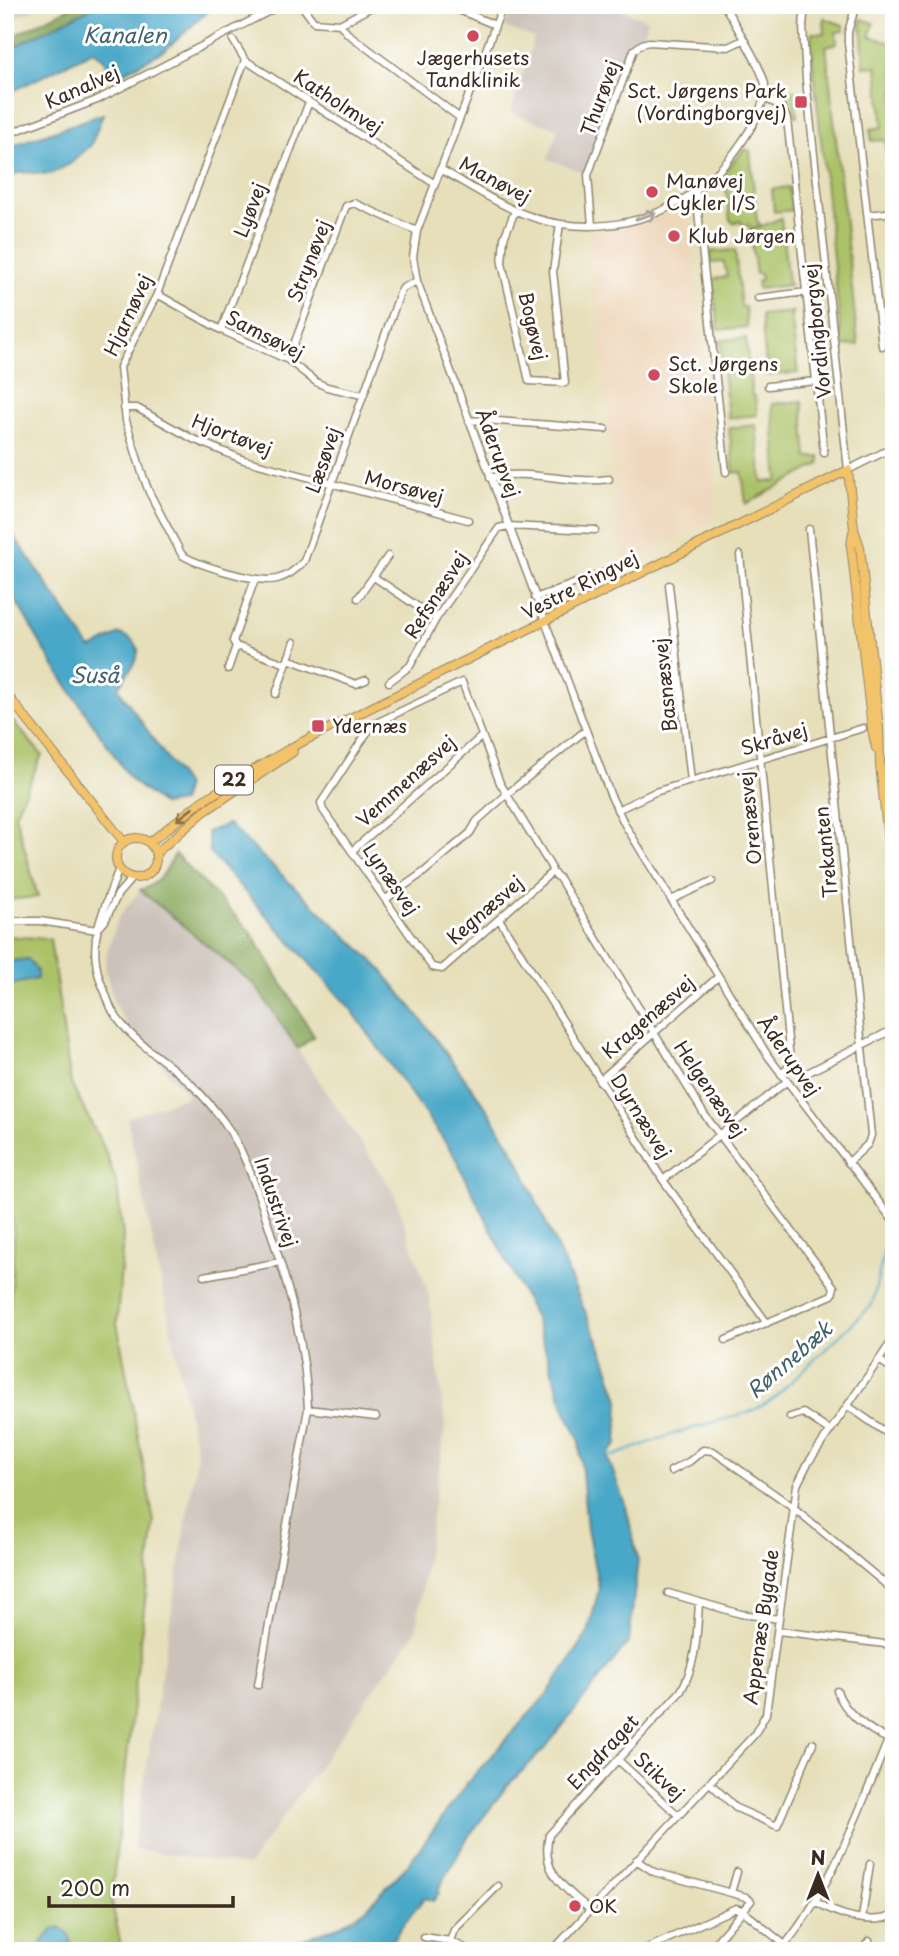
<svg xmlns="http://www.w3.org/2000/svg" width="899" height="1956" viewBox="0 0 899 1956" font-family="'Playpen Sans',sans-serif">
<rect width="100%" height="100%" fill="#fff"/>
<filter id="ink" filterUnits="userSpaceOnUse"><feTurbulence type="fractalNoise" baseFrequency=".0143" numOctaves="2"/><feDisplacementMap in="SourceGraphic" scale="14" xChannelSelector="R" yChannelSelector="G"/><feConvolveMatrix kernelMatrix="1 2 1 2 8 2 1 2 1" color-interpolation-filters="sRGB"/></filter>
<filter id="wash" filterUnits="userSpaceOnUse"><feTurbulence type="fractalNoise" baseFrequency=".00686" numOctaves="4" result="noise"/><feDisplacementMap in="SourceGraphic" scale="28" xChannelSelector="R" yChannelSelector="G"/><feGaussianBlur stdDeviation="1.57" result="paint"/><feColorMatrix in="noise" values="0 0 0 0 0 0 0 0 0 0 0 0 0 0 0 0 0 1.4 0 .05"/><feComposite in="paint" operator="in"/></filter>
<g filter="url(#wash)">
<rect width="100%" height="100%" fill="#e6dfba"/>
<!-- built -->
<path fill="#eed7bb" d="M688,204L718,517L623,565L588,232L615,230L658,218Z"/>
<!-- industrial -->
<path fill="#ccc2b9" d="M5,5H43L5,23Z
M511,5L528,15L535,5H610L648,20L644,35L636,36L584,173L548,159L558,129L511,113L534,38L505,27Z
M140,890L255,985L394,1193L429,1295L445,1426L416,1631L248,1866L133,1849L197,1455L127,1118L188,1096L124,1020L113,1001L105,967L107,951L119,917Z"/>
<!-- green -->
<path fill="#abc267" stroke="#737642" stroke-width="2" d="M824,18L843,25L844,31L836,32L837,44L826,46L858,345L842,346L811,42L812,33H825Z
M861,19L874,23L870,36L894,44V201H892L885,140L872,141L870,129L883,127L877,66L864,67Z
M794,90L797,116H789L783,104L771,97L775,92Z
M744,149L750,151L757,221L761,225L750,229L749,225L742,226L741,221L733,223L730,220L724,172Z
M789,187L792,210L774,212L772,189Z
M781,218L788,283L790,285L758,289L757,281L761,280L760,274H756L750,231Z
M735,250L741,307H745L747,327L719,330L713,279L727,277L724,262L711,263L710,252Z
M794,312L791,314L798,373L767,375L761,315Z
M746,338L752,396H755L757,415L728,418L720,340Z
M802,401L807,457H820V464L746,504L742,472L734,473L729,428L756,425L762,482L778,481L772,404Z
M5,712L42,755L15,814L38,897L5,900Z
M5,936L50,939L71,1084L104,1148L117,1184L123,1237L117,1323L154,1522L111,1898L122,1951H71L70,1936L60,1927C49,1930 43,1942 37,1951H5V1315L10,1308L14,1244L5,1122V986L37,978L28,959L5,962Z"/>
<!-- forest -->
<path fill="#88a85c" stroke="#62693d" stroke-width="2" d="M75,5H97L5,51V40Z
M175,854L250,931L314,1036L298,1049L255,985L140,890C160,884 165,872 175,854Z"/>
<!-- water -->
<path fill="#49a7c7" stroke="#426872" stroke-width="2" d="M97,5H215L165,50L114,78L103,59L93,51L5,95V51Z
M103,114L91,145L70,164L50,174L20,172L5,179V148Z
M5,523L91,649L119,634C155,645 131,667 118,688L186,786L181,802L163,805L131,780L52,663L5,582Z
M228,824L381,969L418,1015L488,1110L519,1161L604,1355L619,1400L617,1444L607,1455L626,1507L638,1559L629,1641L545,1748L507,1786L466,1840L439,1888V1893L433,1901L424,1898L389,1944L398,1951H271L341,1925L365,1910L407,1866L468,1782L548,1693L588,1633L599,1589L587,1529L579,1439L565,1410L535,1318L454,1155L351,1009L210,853L207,832Z
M28,959L37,971V979L5,986V962Z
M60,1927L70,1936L71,1951H37L53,1929Z"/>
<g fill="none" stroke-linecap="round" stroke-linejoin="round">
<!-- stream -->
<path stroke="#49a7c7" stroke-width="2" d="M607,1455L614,1456L670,1435L752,1411L772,1400L872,1305L888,1233"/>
</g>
</g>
<g filter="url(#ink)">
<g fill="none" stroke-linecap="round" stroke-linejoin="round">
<defs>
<path id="minor" d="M447,5L495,25
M503,5L417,231L413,257L417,281L610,794L625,825L768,1056L894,1222
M805,5L803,26L806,80L848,470L894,447
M856,5L848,32V43L882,346
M302,6L314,22L340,24L347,33L460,118
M340,24L375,5
M233,40L245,60L435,184
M245,60L157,294L120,367L126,421L142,473L149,492L182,555C198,565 259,584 277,579C289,576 297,569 304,561L400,293L403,288L417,281
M764,98L781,106L787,119L824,453
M5,135L97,100L281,5
M440,169C478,190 516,218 561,224C636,234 702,203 744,139C754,124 765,105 765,86C765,72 733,21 724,5
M696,192L726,472
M515,211L504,238L502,263L529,381L565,383L553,271L560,224
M868,215L894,212
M592,226L588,175L634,50L642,44L649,42L728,47L743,40
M157,294L221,330L288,360L316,382L327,387L362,395
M758,298L806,292
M221,330L309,102
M288,360L346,206L354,203L417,231
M768,386L816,381
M124,408H137L193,439L244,460L468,520
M469,421L484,420L605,429
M490,478C528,468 570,485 609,479
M809,529L871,1135L868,1144L848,1163
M740,555L790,1060L787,1069L781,1074
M374,577L436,619
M255,579L233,641L236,646L286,664
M669,585L691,781
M358,598L388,556
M535,598L606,572
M288,659L356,684L366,680
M228,669L236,646
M389,682L410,666L436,619L499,528L508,526L595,530
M276,694L294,642
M617,810L655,792L863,728
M352,851L482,736
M119,868C112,888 103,908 98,928C93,946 95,968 102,985C106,993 108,1002 112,1010C130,1042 168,1061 193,1086C204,1097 215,1110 224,1122C246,1153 256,1188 268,1224C288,1284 306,1346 308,1409L258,1685
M552,872L442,969L432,967L323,810L321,803L372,725L462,682L500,783L551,867L552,872L559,878L704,1114L834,1287L832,1295L726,1340
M386,899L424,872L470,833L477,821L506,795L586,730
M671,900L712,881
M499,919L663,1180L767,1323
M5,921H40L97,930
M98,929L105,921L118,894L132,878
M803,1075L890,1031
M599,1081L718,977
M663,1180L786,1082
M204,1276L280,1262
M879,1360L894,1370
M848,1406L894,1438
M308,1409L376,1417
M790,1417L803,1413L830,1431
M671,1471L690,1461L703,1450L713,1451L793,1507L894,1591
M668,1593L741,1614L779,1619
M778,1631L885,1644
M837,1691C844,1712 868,1730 888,1739
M618,1760L678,1815
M709,1782L736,1808L777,1826L813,1743
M636,1860L654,1872L746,1897L751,1901L708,1951
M731,1893L737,1872
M816,1902C838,1915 870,1926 894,1915
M590,1910C565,1888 540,1873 549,1835L681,1691C697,1662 697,1634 699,1602
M862,1918L870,1864
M424,1937L450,1941L454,1930L498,1886
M450,1941L471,1951
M552,1951L754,1735L766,1714L797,1485L808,1463L894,1338
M641,1951L736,1908L742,1910L785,1945
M780,1951C835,1886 861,1803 894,1726
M861,1951L869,1941"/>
<path id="major" d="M853,532L851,546L872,729L876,748
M5,692L124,842
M116 858a20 20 0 1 1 40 0a20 20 0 1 1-40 0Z
M149,843L202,801L294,746L848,470L854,529L860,547L879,728L880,765L894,895
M156,853L205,811L293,752"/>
</defs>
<!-- minor casing -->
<use href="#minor" stroke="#90846c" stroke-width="9"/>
<!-- major casing -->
<use href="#major" stroke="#90846c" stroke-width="10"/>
<!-- minor -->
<use href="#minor" stroke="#fff" stroke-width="6"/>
<!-- major -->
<use href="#major" stroke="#f2c36a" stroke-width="8"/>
</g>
<!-- one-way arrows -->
<defs><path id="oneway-shaft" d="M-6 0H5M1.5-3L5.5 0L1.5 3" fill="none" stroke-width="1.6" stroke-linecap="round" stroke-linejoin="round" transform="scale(1.75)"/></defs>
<use stroke="#a79f9a" href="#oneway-shaft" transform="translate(646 216) rotate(-17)"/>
<use stroke="#8d6f40" href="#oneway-shaft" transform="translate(185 814) rotate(142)"/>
</g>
<!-- markers -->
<g fill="#d1495b" stroke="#fff" stroke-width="2.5">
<circle cx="473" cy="36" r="7"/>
<rect x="794" y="95" width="14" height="14" rx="3.5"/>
<circle cx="652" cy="192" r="7"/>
<circle cx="674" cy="236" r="7"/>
<circle cx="654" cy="375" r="7"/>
<rect x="311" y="719" width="14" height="14" rx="3.5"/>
<circle cx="575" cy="1906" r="7"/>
</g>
<g text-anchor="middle" stroke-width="6" stroke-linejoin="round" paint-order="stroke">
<!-- shield labels -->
<rect fill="#fff" stroke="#766a62" stroke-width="2" x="215" y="765.5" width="38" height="29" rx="5"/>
<g font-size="18" font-weight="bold" fill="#3b2a1e">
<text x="234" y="786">22</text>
</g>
<!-- poi labels -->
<g font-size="19" fill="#3b2a1e" stroke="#fff" text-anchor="start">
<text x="473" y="65" text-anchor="middle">Jægerhusets<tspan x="473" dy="22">Tandklinik</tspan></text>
<text x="787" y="98" text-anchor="end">Sct. Jørgens Park<tspan x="787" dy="22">(Vordingborgvej)</tspan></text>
<text x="666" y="188">Manøvej<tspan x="666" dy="22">Cykler I/S</tspan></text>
<text x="688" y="243">Klub Jørgen</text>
<text x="668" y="371">Sct. Jørgens<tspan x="668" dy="22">Skole</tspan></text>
<text x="332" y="733">Ydernæs</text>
<text x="589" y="1913">OK</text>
</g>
<!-- street labels -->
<g font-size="19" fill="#3b2a1e" stroke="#fff">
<text transform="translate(82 87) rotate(-24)" y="7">Kanalvej</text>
<text transform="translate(600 98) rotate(-70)" y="7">Thurøvej</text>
<text transform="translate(338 102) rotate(33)" y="7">Katholmvej</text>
<text transform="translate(495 180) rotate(28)" y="7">Manøvej</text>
<text transform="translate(250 210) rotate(-69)" y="7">Lyøvej</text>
<text transform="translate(309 261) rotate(-69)" y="7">Strynøvej</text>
<text transform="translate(128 315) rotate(-65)" y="7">Hjarnøvej</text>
<text transform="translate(533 326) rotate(77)" y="7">Bogøvej</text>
<text transform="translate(817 331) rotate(-96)" y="7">Vordingborgvej</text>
<text transform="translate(265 335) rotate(27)" y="7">Samsøvej</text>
<text transform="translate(232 435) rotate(21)" y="7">Hjortøvej</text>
<text transform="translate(498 453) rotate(70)" y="7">Åderupvej</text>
<text transform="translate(323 460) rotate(-71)" y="7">Læsøvej</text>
<text transform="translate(404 487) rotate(15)" y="7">Morsøvej</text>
<text transform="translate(580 585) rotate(-27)" y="7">Vestre Ringvej</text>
<text transform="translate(436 595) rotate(-57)" y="7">Refsnæsvej</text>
<text transform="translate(665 685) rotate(-96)" y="7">Basnæsvej</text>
<text transform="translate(774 739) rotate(-17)" y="7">Skråvej</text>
<text transform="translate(406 781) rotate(-42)" y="7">Vemmenæsvej</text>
<text transform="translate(750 818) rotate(-96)" y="7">Orenæsvej</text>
<text transform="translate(826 852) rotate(-96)" y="7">Trekanten</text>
<text transform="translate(391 879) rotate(55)" y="7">Lynæsvej</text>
<text transform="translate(485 910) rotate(-41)" y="7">Kegnæsvej</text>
<text transform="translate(648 1017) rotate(-41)" y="7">Kragenæsvej</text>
<text transform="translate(789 1056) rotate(55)" y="7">Åderupvej</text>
<text transform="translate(710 1089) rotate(56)" y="7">Helgenæsvej</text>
<text transform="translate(641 1116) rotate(58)" y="7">Dyrnæsvej</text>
<text transform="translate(276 1202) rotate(71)" y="7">Industrivej</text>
<text transform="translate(761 1627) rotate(-82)" y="7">Appenæs Bygade</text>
<text transform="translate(603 1752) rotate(-47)" y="7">Engdraget</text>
<text transform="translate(659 1776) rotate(43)" y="7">Stikvej</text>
</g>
<!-- water labels -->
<g font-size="21" font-style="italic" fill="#41626a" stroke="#fff">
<text x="125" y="43">Kanalen</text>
<text x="95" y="683">Suså</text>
<text transform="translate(790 1360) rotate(-41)" y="7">Rønnebæk</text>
</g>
</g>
<!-- margin -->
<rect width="899" height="1956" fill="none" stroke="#fff" stroke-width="28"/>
<!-- north arrow -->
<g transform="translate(818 1875)" stroke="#ffffff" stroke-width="5" paint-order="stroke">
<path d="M0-5L12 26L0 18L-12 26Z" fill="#3b2a1e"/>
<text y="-10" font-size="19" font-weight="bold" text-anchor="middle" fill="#3b2a1e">N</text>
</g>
<!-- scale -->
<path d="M49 1896v10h184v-10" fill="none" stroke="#3b2a1e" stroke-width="3.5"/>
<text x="60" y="1896" font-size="21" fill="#3b2a1e" stroke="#ffffff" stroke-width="5" paint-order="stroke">200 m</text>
</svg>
